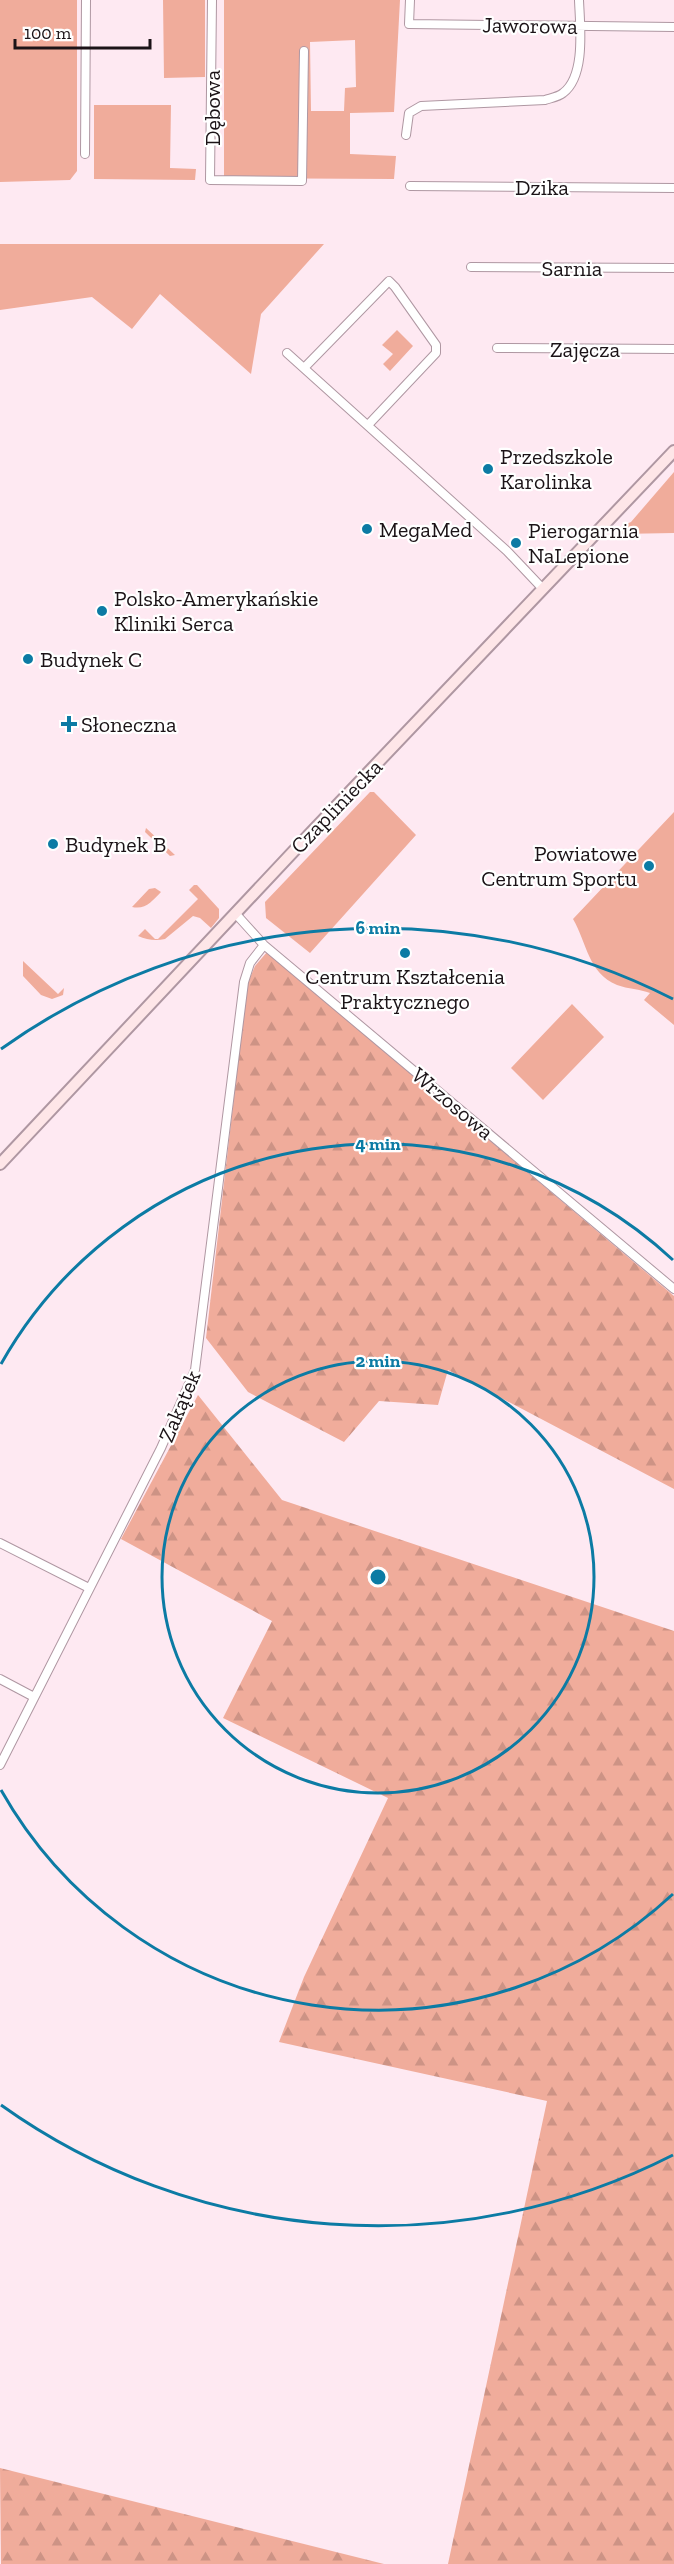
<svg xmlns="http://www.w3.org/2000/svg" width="674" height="2564" viewBox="0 0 674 2564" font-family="'Zilla Slab',serif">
<defs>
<pattern id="forest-firs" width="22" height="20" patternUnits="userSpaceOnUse" patternTransform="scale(1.5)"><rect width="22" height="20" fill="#f0ac9b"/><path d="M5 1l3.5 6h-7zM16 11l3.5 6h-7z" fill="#cd9385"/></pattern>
</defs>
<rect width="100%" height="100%" fill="#fee9f2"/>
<!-- green -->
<path fill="#f0ac9b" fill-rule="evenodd" d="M0,0H77V171L70,180L0,182Z
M163,0H205V77L164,78Z
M224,0H400L394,112L350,113V154L396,156L394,179L224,178ZM355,40L356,87L345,88L344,111H311L310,42Z
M94,105H171L170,168L196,169L195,180L94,179Z
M0,244H324L261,314L251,374L160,294L132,329L92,297L0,310Z
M397,330L413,346L390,371L383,364L393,354L382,345Z
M674,472V533L619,534L624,525L631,522Z
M370,792H374L416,835L310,953L266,918L265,902Z
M674,812V1025L644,1000L650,993C640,989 628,989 617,985C588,973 587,943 573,919Z
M146,828L175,855L170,856L145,832Z
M194,885H197L219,909V918L211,928L200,918L193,916L165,939C156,941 147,940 138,936L145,929L155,939H158L198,899L189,890Z
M155,888L161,892C152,901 146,910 132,907L149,889Z
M23,961L58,994L64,988L63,995L52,999L41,995L23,976Z
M572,1004L604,1037L543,1100L511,1068Z"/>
<!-- forest -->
<path fill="url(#forest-firs)" d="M267,952L674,1296V1489L448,1370L438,1405L379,1401L344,1442L248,1392L206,1338L247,985L255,966Z
M198,1395L282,1500L674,1631V2564H448L547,2101L279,2042L304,1977L388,1798L223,1718L272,1621L121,1539Z
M0,2468L384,2564H1Z"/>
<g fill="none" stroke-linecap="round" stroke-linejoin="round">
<defs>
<path id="street" d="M212,0L210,180L302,181L304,51
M410,0L409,24L674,27
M406,135L409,113L421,106L545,100C551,98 558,97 563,93C586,76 580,26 579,0
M85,154L86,0
M410,186L674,188
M471,267L674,268
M497,348L674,349
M287,353L507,551L543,589
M304,368L389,281L395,287L436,345V353L368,425
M235,913L264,945L674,1289
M0,1543L89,1588
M0,1679L34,1697
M0,1765L161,1448L195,1370L244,982L250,963L264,945"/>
<path id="secondary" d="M0,1164L306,838L674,451"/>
</defs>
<!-- street casing -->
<use href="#street" stroke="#af97a2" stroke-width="10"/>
<!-- secondary casing -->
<use href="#secondary" stroke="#af97a2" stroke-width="14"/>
<!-- street -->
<use href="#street" stroke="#fff" stroke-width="8"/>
<!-- secondary -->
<use href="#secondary" stroke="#fee6e8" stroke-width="10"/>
</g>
<!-- distance rings -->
<g fill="none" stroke="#0c7ba4" stroke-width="3">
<circle cx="378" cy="1577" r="216"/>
<path d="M673 1894A433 433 0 0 1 1 1790M1 1364A433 433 0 0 1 673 1260"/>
<path d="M673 2155A649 649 0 0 1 1 2105M1 1049A649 649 0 0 1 673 999"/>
</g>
<!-- markers -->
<g fill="#0c7ba4" stroke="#fff" stroke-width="2">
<circle cx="488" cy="469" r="6"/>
<circle cx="367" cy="529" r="6"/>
<circle cx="516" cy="543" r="6"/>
<circle cx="102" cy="611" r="6"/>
<circle cx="28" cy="659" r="6"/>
<path d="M66 715h6v6h6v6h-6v6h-6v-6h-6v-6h6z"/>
<circle cx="53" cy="844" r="6"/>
<circle cx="649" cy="866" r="6"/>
<circle cx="405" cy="953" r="6"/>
</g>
<g text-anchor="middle" stroke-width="4.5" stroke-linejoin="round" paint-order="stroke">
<!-- street labels -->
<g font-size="22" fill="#1b1317" stroke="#fff">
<text transform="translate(530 25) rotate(1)" y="8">Jaworowa</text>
<text transform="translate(212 108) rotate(-90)" y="8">Dębowa</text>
<text x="542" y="195">Dzika</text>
<text x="572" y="276">Sarnia</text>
<text x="585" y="357">Zajęcza</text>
<text transform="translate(336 806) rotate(-46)" y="8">Czapliniecka</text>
<text transform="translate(453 1103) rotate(40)" y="8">Wrzosowa</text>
<text transform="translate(179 1406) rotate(-67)" y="8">Zakątek</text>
</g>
<!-- poi labels -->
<g font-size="22" fill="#1b1317" stroke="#fff" text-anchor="start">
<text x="500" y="464">Przedszkole<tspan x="500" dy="25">Karolinka</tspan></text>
<text x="379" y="537">MegaMed</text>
<text x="528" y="538">Pierogarnia<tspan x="528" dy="25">NaLepione</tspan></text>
<text x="114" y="606">Polsko-Amerykańskie<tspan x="114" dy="25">Kliniki Serca</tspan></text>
<text x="40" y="667">Budynek C</text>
<text x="81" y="732">Słoneczna</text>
<text x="65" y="852">Budynek B</text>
<text x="637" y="861" text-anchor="end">Powiatowe<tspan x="637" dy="25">Centrum Sportu</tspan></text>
<text x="405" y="984" text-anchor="middle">Centrum Kształcenia<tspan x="405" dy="25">Praktycznego</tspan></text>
</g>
</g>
<circle cx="378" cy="1577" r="9" fill="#0c7ba4" stroke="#fff" stroke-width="3"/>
<g font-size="18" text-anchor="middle" font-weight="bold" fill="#0c7ba4" stroke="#fff" stroke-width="4.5" stroke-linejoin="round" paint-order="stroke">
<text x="378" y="934">6 min</text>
<text x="378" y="1150">4 min</text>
<text x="378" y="1367">2 min</text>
</g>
<!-- scale -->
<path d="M15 39v9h135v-9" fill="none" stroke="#1b1317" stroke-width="3"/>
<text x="24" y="39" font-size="18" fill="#1b1317" stroke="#ffffff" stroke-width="4.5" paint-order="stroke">100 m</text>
</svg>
